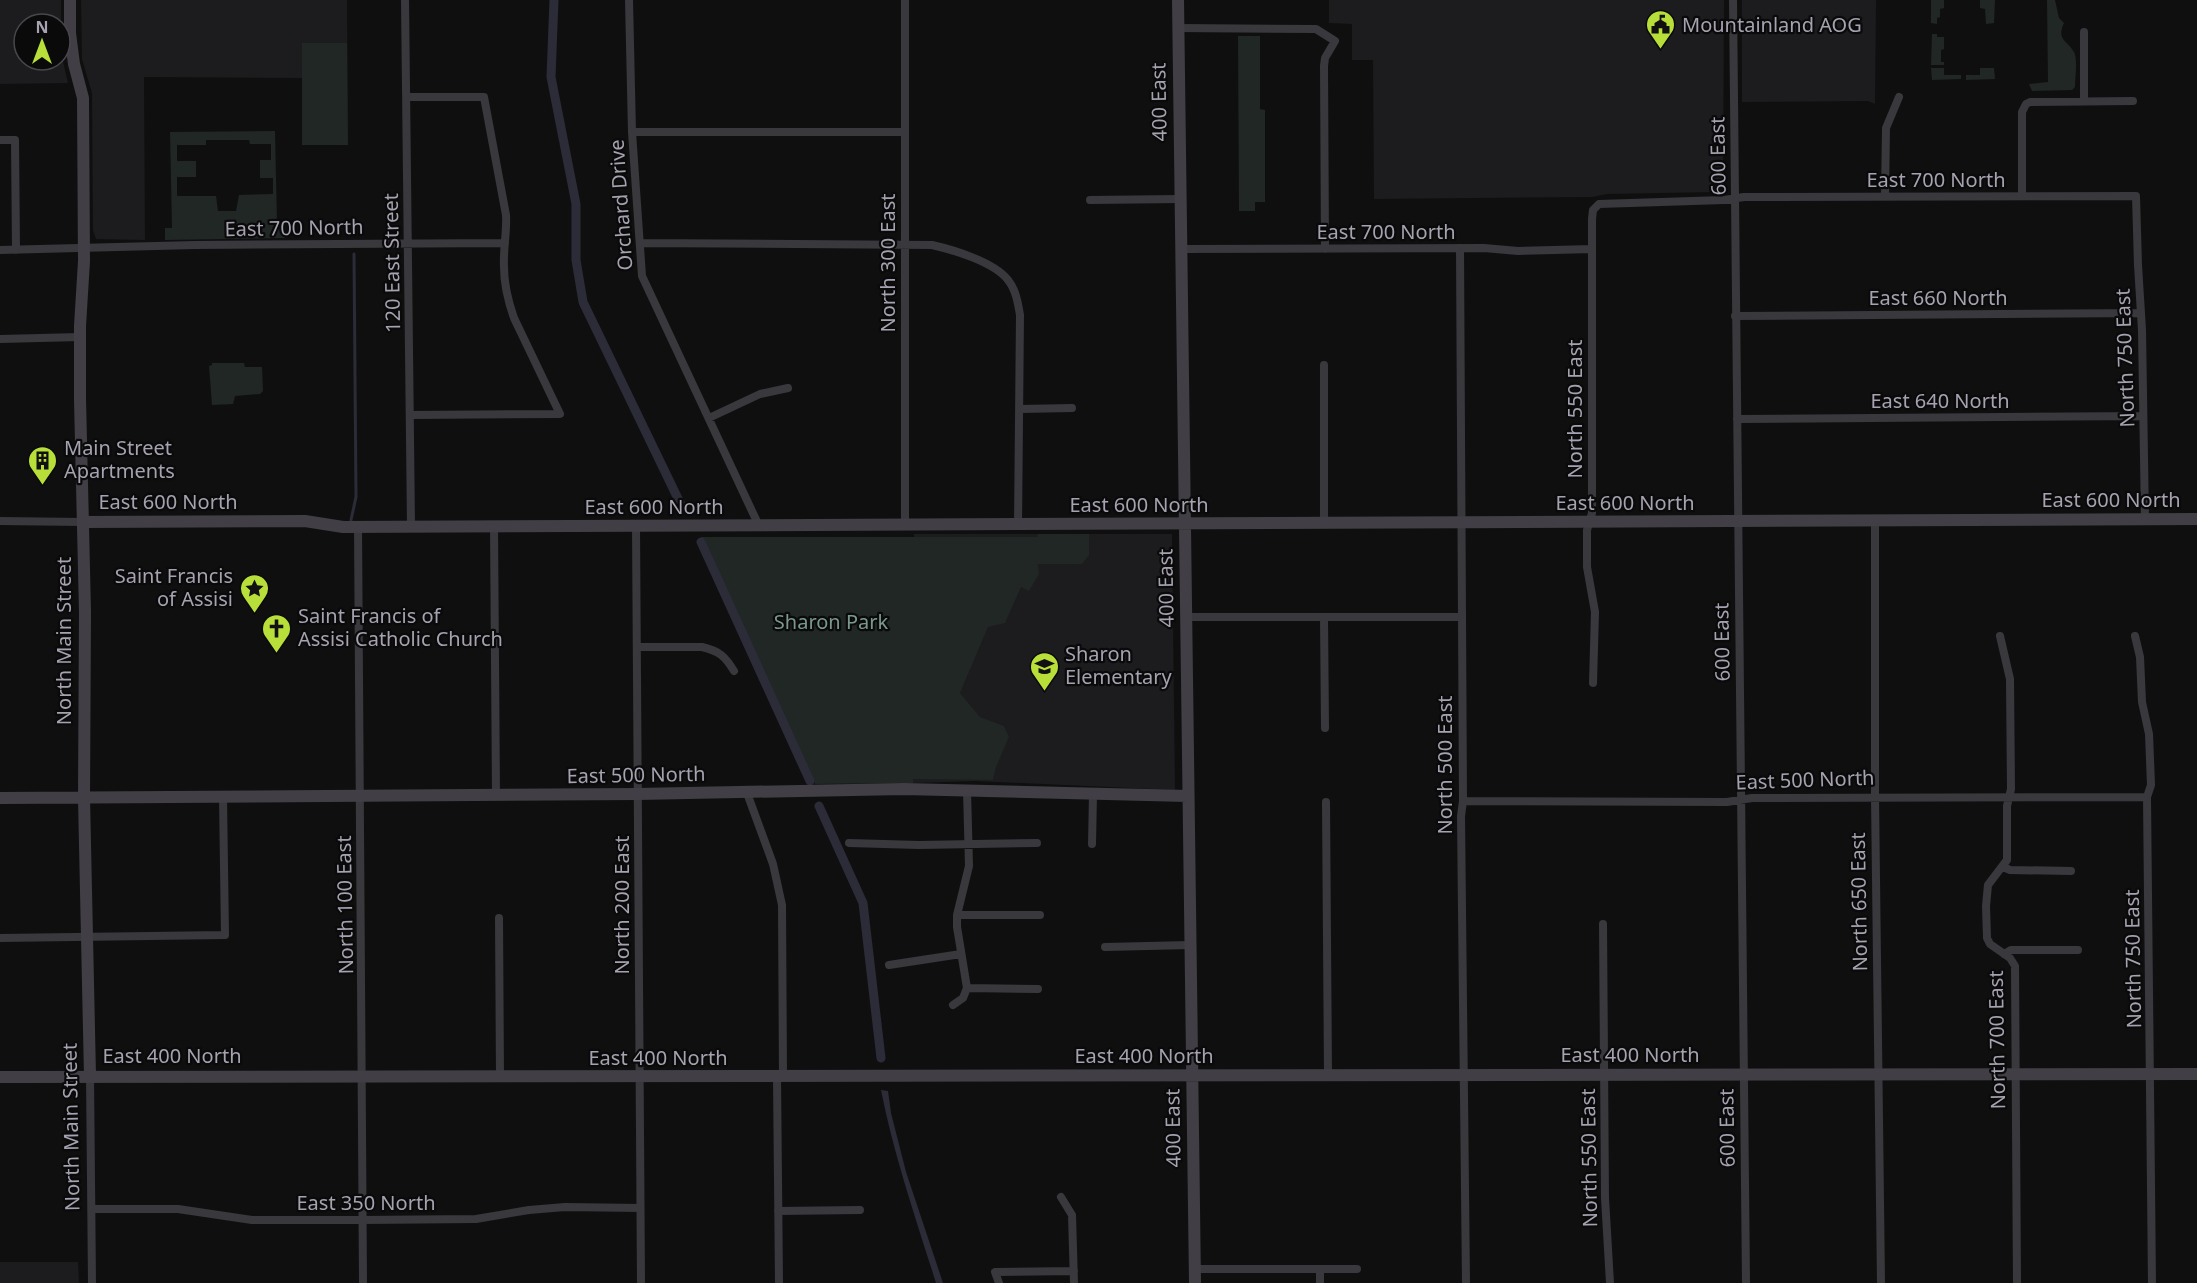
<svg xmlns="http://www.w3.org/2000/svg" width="2197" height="1283" viewBox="0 0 2197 1283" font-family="'Noto Sans',sans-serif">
<rect width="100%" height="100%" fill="#100f10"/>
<!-- built -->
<path fill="#1c1b1d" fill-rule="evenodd" d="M0,0H61V53L68,83L0,84ZM24,24H60V60H24Z
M81,0H347L348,145H302V78L144,77L145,240L96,239L93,230L92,93L82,59Z
M1329,0H1724L1723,187L1716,192L1607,194L1592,197L1374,199L1373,60H1352V24L1329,23Z
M1742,0H1876L1875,104L1868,101L1742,102Z
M914,534H1172L1175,790L975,781L913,783Z
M0,1262H78L79,1283H0Z"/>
<!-- green -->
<path fill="#202725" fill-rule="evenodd" d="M1931,0H1952H1944V8L1940,9V17L1937,18V24L1931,23Z
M1974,0H1995L1994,23L1986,24L1985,9L1980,8V0Z
M2047,0H2055L2059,18L2064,23C2056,40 2067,40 2074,52C2078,60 2075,77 2075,87L2072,90L2032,91L2029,84L2048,82Z
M1932,34H1937V37H1944V49L1941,50V62H1944V65H1931Z
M1238,36H1260V109L1265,110V202H1255V211H1239Z
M302,43H347L348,145H302Z
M1931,68H1944V75H1961V79L1932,80Z
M1980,68H1994L1995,79L1966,80V75H1980Z
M275,131L277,224L285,225V238L165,240V228H172L170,132ZM206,140H249L250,144H271V160H260V178H273V194L239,195L236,211H218L216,196H177V177H196V161H177V145H206Z
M212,363H244L245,367H262L263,391L260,394L235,396L233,404L212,405L209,366L212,365Z
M1038,534H1089V555L1082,564H1038L1039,574L1029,591L1021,587L1005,623L988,627L960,693L980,717L1004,726L1009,737L996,767L993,780L913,779V783L815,784L701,537H1037Z"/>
<!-- water -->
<path fill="#2c2c39" d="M881,1090L888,1091L891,1113L906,1172L943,1283H936C916,1219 894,1156 881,1090Z"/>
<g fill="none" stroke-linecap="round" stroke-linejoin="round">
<!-- stream -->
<path stroke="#2c2c39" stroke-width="3" d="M351,520L356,497L354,254"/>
<!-- canal -->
<path stroke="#2c2c39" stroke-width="9" d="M554,0L551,77L576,204V260L583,302L683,509
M701,542L810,781
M819,806L863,903L881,1058"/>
<!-- street -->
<path stroke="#39383c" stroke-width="8" d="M405,0L411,526
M629,0L632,132L642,276L759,526
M905,0V526
M1733,0L1746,1283
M1178,28L1316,29L1335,41L1325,58L1324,66L1325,249
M2084,32V101
M407,97H484L506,215C507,233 503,249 504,267C504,285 508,301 514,318L560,414L410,415
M632,132H904
M0,140H15L16,250
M1885,196L1886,128L1899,97
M2022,196V112L2026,104L2030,102L2133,101
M1090,200L1180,199
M640,243L932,245C954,250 994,262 1008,280C1016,290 1018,303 1020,315L1018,525
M1460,248L1463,801L1461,816L1466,1283
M1181,249L1484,248L1518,251L1592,249
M0,250L195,245L505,243
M1735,316L2141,313
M0,339L80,337
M1020,409L1072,408
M709,418L760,394L788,388
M1737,419L2143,416
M0,521L83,522
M1875,521V797L1881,1283
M1324,524V365
M358,526L363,1283
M494,526L496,795
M636,526L641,1283
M1186,617H1461
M1324,617L1325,728
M2000,636L2010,679L2011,789L2007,806V860L1988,885L1986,906L1987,938L1990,944L2010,958L2015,966L2017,1283
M2135,636L2140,657L2142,702L2149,734L2151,785L2147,797L2152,1283
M638,647H702C719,651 725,656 734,671
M1593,683L1595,612L1587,567V530L1592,513V219L1593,210L1599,204L1724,200L1744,197L2136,196L2138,265L2142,330L2145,520
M747,793L773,864L782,905L783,1077
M1463,801L1727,802L1752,798L2147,797
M1326,802L1328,1074
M849,843L919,845L1037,843
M1092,844L1093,794
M2003,867L2010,870L2071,871
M957,915H1040
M499,918L500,1077
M1603,924L1605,1198L1610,1283
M0,938L225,935L223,797
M1105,947L1190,945
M2004,954L2011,950H2078
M889,965L961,954
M967,988L1038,989
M953,1005L963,998L967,988L957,927V915L969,866L967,790
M90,1076L92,1283
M777,1077L779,1283
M1061,1197L1072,1215L1074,1283
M92,1209H178L252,1220H362L476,1219L529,1210L565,1207L640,1208
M778,1211L860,1210
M1195,1269H1357
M1320,1269V1283
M999,1283L995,1272L1074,1271"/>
<!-- secondary -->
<path stroke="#413f45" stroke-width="12" d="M70,0V33L74,64L83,98L84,261L80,326V399L85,612L84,798L90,1076
M1178,0L1195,1283
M83,522L305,521L343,527L2197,519
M0,798L637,794L904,789L1188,796
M0,1077L2197,1074"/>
</g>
<!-- icons -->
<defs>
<symbol id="civic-pin" viewBox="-11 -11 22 30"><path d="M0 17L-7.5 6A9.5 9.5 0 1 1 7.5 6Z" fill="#b7de39" stroke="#0b0a0b"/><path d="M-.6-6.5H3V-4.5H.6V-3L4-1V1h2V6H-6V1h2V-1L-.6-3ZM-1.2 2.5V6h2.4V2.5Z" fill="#111"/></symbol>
<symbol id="building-pin" viewBox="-11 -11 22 30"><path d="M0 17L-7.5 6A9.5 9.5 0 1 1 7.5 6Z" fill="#b7de39" stroke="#0b0a0b"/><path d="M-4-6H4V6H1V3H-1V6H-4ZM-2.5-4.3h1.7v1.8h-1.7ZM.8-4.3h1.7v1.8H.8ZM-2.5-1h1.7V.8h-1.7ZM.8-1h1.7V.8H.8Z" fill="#111"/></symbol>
<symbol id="sight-pin" viewBox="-11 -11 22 30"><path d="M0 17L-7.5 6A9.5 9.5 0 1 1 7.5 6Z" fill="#b7de39" stroke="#0b0a0b"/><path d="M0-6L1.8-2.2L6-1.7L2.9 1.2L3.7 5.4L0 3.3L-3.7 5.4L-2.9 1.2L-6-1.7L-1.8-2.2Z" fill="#111"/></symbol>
<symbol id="church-pin" viewBox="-11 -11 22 30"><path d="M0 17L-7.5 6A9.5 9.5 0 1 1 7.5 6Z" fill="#b7de39" stroke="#0b0a0b"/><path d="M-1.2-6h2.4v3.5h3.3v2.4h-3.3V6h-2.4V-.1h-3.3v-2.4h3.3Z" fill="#111"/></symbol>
<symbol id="school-pin" viewBox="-11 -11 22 30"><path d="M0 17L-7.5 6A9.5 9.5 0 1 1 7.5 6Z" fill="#b7de39" stroke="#0b0a0b"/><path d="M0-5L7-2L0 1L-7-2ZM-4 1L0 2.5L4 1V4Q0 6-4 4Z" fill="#111"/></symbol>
</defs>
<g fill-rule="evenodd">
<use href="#civic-pin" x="1644" y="8" width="33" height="45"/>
<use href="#building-pin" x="26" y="444" width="33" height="45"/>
<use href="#sight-pin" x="238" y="572" width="33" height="45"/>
<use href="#church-pin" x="260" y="612" width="33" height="45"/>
<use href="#school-pin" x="1028" y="650" width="33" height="45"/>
</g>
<g text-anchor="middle" stroke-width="4.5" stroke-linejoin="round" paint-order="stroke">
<!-- poi labels -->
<g font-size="20" fill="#a6a2b0" stroke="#0b0a0b" text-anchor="start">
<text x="1682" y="32">Mountainland AOG</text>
<text x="64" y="455">Main Street<tspan x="64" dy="23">Apartments</tspan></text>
<text x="233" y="583" text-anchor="end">Saint Francis<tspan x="233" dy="23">of Assisi</tspan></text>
<text x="298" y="623">Saint Francis of<tspan x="298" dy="23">Assisi Catholic Church</tspan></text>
<text x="1065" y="661">Sharon<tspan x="1065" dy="23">Elementary</tspan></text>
</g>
<!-- street labels -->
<g font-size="20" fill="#a6a2b0" stroke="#0b0a0b">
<text transform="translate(1159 102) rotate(-91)" y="7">400 East</text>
<text transform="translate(1718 156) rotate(-91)" y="7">600 East</text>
<text x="1936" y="187">East 700 North</text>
<text transform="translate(621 205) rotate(-94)" y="7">Orchard Drive</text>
<text transform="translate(294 228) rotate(-1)" y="7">East 700 North</text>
<text x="1386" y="239">East 700 North</text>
<text transform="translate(392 263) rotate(-91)" y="7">120 East Street</text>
<text transform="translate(888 263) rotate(-90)" y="7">North 300 East</text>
<text x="1938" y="305">East 660 North</text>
<text transform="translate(2125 358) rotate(-92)" y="7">North 750 East</text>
<text x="1940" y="408">East 640 North</text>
<text transform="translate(1575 409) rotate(-90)" y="7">North 550 East</text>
<text x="2111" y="507">East 600 North</text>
<text x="168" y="509">East 600 North</text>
<text x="1625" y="510">East 600 North</text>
<text x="1139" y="512">East 600 North</text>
<text x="654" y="514">East 600 North</text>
<text transform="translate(1166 588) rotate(-91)" y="7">400 East</text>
<text transform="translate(64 641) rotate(-90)" y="7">North Main Street</text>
<text transform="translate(1722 642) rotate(-91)" y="7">600 East</text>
<text transform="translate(1445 765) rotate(-90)" y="7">North 500 East</text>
<text transform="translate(636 775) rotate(-1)" y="7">East 500 North</text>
<text transform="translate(1805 780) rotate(-2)" y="7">East 500 North</text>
<text transform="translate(1859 902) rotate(-91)" y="7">North 650 East</text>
<text transform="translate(345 905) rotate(-91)" y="7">North 100 East</text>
<text transform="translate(622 905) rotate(-90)" y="7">North 200 East</text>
<text transform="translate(2133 959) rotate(-91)" y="7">North 750 East</text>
<text transform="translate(1997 1040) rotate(-91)" y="7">North 700 East</text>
<text x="1630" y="1062">East 400 North</text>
<text x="172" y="1063">East 400 North</text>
<text x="1144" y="1063">East 400 North</text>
<text x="658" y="1065">East 400 North</text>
<text transform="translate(71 1127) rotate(-91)" y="7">North Main Street</text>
<text transform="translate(1173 1128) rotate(-91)" y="7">400 East</text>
<text transform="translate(1727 1128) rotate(-91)" y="7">600 East</text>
<text transform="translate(1589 1158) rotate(-91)" y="7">North 550 East</text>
<text x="366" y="1210">East 350 North</text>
</g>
<!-- park labels -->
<g font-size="20" fill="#7a998e" stroke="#0b0a0b">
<text x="831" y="629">Sharon Park</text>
</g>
</g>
<!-- north arrow -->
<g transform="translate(42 42)"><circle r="28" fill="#0b0a0b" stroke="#49474d" stroke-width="1.5"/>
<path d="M0-4.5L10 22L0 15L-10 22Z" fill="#b7de39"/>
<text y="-9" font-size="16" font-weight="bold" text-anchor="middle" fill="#a6a2b0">N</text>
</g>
</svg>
